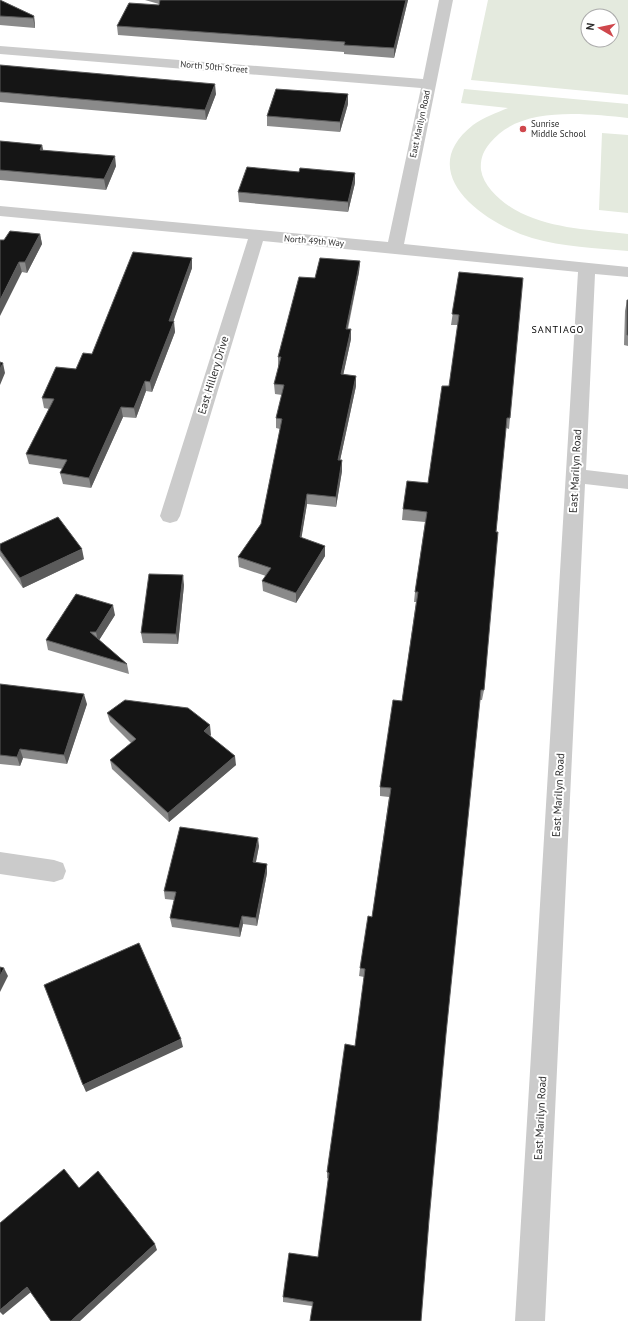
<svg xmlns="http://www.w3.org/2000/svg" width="628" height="1321" viewBox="0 0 628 1321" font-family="'PT Sans',sans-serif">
<rect width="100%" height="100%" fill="#fff"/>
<!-- green -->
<path fill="#e4eade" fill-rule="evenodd" d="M488,0H628V95L471,80ZM588,16H612V40H588Z
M464,89L628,104V118C586,114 520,105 490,143C483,151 480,160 481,170C484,189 505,205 521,213C554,229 593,230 628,234V251C596,248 563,247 532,238C485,224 412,173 473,125C484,117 496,113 508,108L461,103Z
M602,133L628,135V213L599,210Z"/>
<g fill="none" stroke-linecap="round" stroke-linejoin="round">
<!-- minor -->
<path fill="#cbcbcb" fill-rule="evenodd" d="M439,0H453L404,244L628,267V277L595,274L586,470L628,475V489L585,484L545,1321H515L578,272L263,241L180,516L177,521L170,523L163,521L160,516L248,239L0,216V206L388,242L421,88L0,54V46L423,79Z
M0,852L54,860L63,863L66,871L63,879L54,882L0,874Z"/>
</g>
<!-- wall -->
<path fill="#8a8a8a" d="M0,0L34,16L35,26V28L0,25Z
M145,0H408L394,58L344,54V52L118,35L117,26L159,5V4Z
M0,65L216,94L206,120L0,102Z
M348,104L340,132L267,126V116Z
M0,141L42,145L43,150L116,166L106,190L0,180Z
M299,172L355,183L348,212L239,202L238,192Z
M40,234L42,244L27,273L22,272L4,240Z
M192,258V268L173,321L175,332L152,392L146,391L136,418L123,417L91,488L63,484L60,473L63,469L29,464L26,454L49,409L44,408L42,398L76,369L92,354Z
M360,261L359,272L348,329L351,339L343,375L356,376V386L340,460H342V471L336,507L307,504L301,538L325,546V556L296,603L263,591L262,581L266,576L239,567L238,557L261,524L280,429L276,428V418L282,395L275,394L274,384L279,367H278V357L315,278Z
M459,272L510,418L509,429L506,428L496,532L484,690L482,700H480L312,1306L283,1302V1297L318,1257L329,1179L327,1178V1172L355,1046L364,977L359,976L360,968L372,917L389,797L380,796V787L402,701L416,602H414L415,592L425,522L402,520L403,509L428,483L449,386L458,325H451Z
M627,300H628V346L624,345L625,311Z
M0,544L84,559L23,588L0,556Z
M184,585L178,644L143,643L141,633Z
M115,615L99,640L127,664L129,674L48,650L46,640Z
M0,684L87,704L67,764L23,758L20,766L0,764Z
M107,713L211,735L210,736L236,765L169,822L112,769L110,760L131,743L110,722Z
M259,846L256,862L267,864V873L257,926L243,924L240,937L172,927L170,918L174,900L165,899L164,891Z"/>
<!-- shaded-wall -->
<path fill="#5b5b5b" d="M406,0H408L394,58V48Z
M34,16L35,26V28L33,18Z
M215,84L216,94L206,120L205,110Z
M348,94V104L340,132V122Z
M42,145L44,155L40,150Z
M115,156L116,166L106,190L104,179Z
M355,173V183L348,212V202Z
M40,234L42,244L27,273L25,262Z
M192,258V268L170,331L169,321Z
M360,261L359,272L345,339L346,329Z
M19,262L22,272L0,316V300Z
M174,321L175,332L152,392L150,382Z
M351,329V339L341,385V374Z
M3,363L5,373L0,385V369Z
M356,376V386L338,470V460Z
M145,381L146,391L136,418L134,408Z
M121,407L123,417L91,488L89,478Z
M342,460V471L336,507V497Z
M307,494V504L300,547V537Z
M325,546V556L296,603V593Z
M82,549L84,559L23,588L20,578Z
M183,575L184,585L178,644L176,634Z
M113,605L115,615L98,642L96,632Z
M84,694L87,704L67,764L64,755Z
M210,725L211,735L205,740L204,731Z
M20,749L23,758L20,766L17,757Z
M235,756L236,765L169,822L168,813Z
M258,838L259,846L254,871L253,862Z
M267,864V873L257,926L256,918Z
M242,916L243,924L240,937L239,928Z
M4,968L8,976L0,992V976Z
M181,1039L183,1047L86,1092L83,1085Z
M155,1244L157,1250L80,1321H71Z
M27,1287L31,1292L3,1315L0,1312V1310Z"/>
<!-- building -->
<path fill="#151515" stroke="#5b5b5b" d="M0,0L34,16L33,18L0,16Z
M160,0H406L394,48L344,45L345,42L117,26L129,3L159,5Z
M0,65L215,84L205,110L0,92Z
M276,89L348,94L340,122L267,116Z
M0,141L42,145L40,150L115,156L104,179L0,170Z
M247,167L299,172L300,168L355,173L348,202L238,192Z
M10,231L40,234L25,262H19L0,300V240H4Z
M133,252L192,258L169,321H174L150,382L145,381L134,408L121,407L89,478L60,473L67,460L26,454L54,399L42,398L56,367L76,369L83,353L92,354Z
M320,258L360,261L346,329H351L341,374L356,376L338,460H342L336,497L307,494L300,537L325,546L296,593L262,581L271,568L238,557L261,524L282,419L276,418L284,385L274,384L281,357H278L299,277L315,278Z
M459,272L523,278L510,418H507L496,532H498L484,690H481L446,1034L429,1220L421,1321H310L313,1302L283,1297L289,1253L318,1257L329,1173L327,1172L345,1044L355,1046L365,969L360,968L368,916L372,917L391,788L380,787L393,700L402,701L418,592H415L427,512L403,509L407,481L428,483L442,386H449L459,315L452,314Z
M627,300H628V335H627Z
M0,362L3,363L0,369Z
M58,517L82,549L20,578L0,550V544Z
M149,574L183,575L176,634L141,633Z
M76,594L113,605L96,632H90L127,664L46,640Z
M0,684L84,694L64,755L20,749L17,757L0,755Z
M125,700L188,708L210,725L204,731L235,756L168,813L110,760L136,739L107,713Z
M180,827L258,838L253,862L267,864L256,918L242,916L239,928L170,918L176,892L164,891Z
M139,943L181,1039L83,1085L44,985Z
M0,967L4,968L0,976Z
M64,1169L79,1188L98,1171L155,1244L71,1321H51L27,1287L0,1310V1223Z"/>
<!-- markers -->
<circle fill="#cf474c" stroke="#fff" stroke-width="1.5" cx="523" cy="129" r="4"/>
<g text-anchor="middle" stroke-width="4" stroke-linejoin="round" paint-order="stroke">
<!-- far-street labels -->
<g font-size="9" fill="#2e2e2e" stroke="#fff">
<text transform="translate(214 67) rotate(5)" y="3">North 50th Street</text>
<text transform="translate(420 124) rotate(-78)" y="3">East Marilyn Road</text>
<text transform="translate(314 241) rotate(5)" y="3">North 49th Way</text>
</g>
<!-- far-poi labels -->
<g font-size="9" fill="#2e2e2e" stroke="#fff" text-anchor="start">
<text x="531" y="127">Sunrise<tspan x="531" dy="10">Middle School</tspan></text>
</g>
<!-- far-neighbourhood labels -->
<g font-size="10" letter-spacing="1" fill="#000" stroke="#fff">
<text x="558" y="333">SANTIAGO</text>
</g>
<!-- street labels -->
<g font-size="11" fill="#2e2e2e" stroke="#fff">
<text transform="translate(213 375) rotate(-73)" y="4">East Hillery Drive</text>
<text transform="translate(575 471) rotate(-87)" y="4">East Marilyn Road</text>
<text transform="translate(558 795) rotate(-87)" y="4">East Marilyn Road</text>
<text transform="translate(540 1118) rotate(-87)" y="4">East Marilyn Road</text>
</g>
</g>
<!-- north arrow -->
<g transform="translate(600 28) rotate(279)"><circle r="19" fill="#ffffff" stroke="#ababab"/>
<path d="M0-3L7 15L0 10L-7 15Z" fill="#cf474c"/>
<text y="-6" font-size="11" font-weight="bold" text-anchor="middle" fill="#2e2e2e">N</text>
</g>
</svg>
